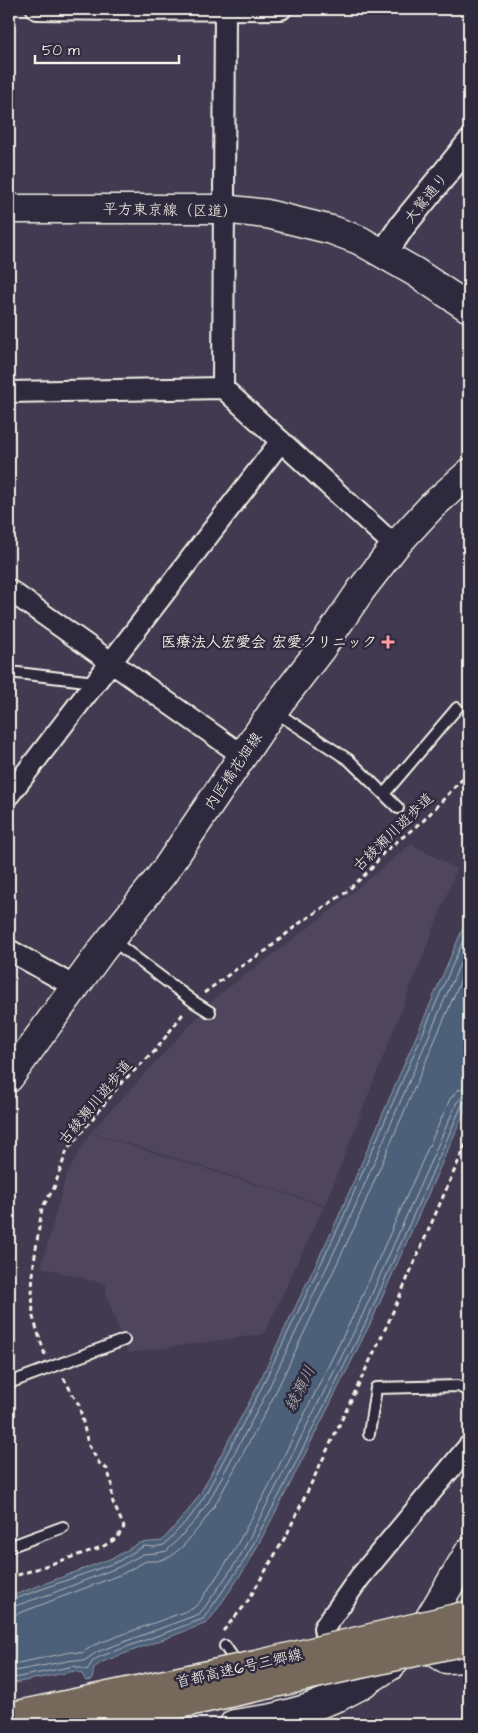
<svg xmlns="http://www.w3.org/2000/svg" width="478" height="1733" viewBox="0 0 478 1733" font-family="'Architects Daughter','Klee One',sans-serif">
<rect width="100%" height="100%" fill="#423a50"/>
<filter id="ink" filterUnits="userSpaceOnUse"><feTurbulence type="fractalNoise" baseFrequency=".02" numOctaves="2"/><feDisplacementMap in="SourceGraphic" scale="10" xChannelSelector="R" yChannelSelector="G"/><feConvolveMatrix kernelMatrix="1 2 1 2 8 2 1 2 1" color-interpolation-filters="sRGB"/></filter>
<g filter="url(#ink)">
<!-- built -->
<path fill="#50455d" d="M411,844L457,869L325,1205L91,1132L217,996L325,915Z
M90,1133L324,1206L264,1334L128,1353L106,1295V1284L41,1267L66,1176Z"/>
<!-- water -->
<path fill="#4e6079" stroke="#909aa5" d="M469,914V1102L372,1320L285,1494L248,1564L214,1614L207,1623L102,1662L94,1668L92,1680L86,1681L82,1674L75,1671L9,1684V1597L115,1557L139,1543L162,1541L187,1512L200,1494L254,1393L337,1220Z"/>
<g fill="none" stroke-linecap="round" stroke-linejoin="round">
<!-- shore -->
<path stroke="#b2b7bc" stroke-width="1" d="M9,1601L117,1562L144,1546L154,1547L164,1545L191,1516L204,1497L258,1395L341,1222L469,927
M9,1608L53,1593L119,1567L143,1554L156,1553L167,1551L196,1520L209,1501L264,1398L347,1225L469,943
M9,1615L17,1614L122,1574L146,1561H157L170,1557L184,1545L201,1525L215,1505L271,1402L354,1228L469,961
M9,1665L71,1652L82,1653L94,1645L192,1609L199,1603L232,1554L269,1486L355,1312L450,1099L458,1090L469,1088
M9,1672L73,1660L84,1661L97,1652L199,1614L205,1607L239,1558L275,1489L362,1316L457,1102L462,1097L469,1095
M9,1679L74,1666L87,1670L93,1661L99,1657L203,1619L244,1561L281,1492L368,1318L462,1105L465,1102H469"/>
<defs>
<path id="service" d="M9,672L95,682
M274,711L349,760L398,808
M384,794L457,708
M112,940L194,1002L210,1012
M9,1383L124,1340
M369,1434L376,1388L458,1386L469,1391
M9,1547L63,1527
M225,1646L240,1668"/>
<path id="minor" d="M37,9L124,10L281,9
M223,388L225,10
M9,392L223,388L395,546
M9,590L242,755
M9,795L281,441
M9,950L75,987
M330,1660L324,1628L360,1577L469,1446"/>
<path id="tertiary" d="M384,253L403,225L469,144"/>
<path id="secondary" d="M9,209H223L267,214L332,230L359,240L415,272L469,308
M9,1078L102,950L164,872L273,711L320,650L361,590L395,546L432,506L469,473
M416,1641L446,1659L469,1658
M234,1724L273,1718L306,1709L338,1697L359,1686L390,1666L416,1641L469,1552"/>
</defs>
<!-- service casing -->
<use href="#service" stroke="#f4f1e8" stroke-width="14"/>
<!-- minor casing -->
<use href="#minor" stroke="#f4f1e8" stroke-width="24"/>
<!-- tertiary casing -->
<use href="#tertiary" stroke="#f4f1e8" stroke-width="29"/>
<!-- secondary casing -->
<use href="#secondary" stroke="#f4f1e8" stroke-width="31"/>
<!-- path -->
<path stroke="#f4f1e8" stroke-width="3" stroke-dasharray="5 4" stroke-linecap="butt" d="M204,993L235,970L267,950L297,925L345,893L371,869L384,852L424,820L469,772
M45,1355L33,1317L32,1288L34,1262L42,1208L54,1188L67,1150L122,1082L155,1051L185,1011
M9,1578L102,1547L117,1538L124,1527L112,1500V1484L107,1469L99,1463L88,1444L79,1405L63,1377
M223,1631L246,1604L287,1534L388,1323L469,1137"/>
<!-- service -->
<use href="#service" stroke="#2f2a3d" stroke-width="10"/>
<!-- minor -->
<use href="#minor" stroke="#2f2a3d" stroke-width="20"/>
<!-- tertiary -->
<use href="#tertiary" stroke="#2f2a3d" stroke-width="25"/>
<!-- secondary -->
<use href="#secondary" stroke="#2f2a3d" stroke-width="28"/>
<defs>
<path id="motorway-bridge" d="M9,1717L256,1665L469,1615
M89,1724L469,1640"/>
</defs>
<!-- motorway-bridge casing -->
<use href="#motorway-bridge" stroke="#f4f1e8" stroke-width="31" stroke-linecap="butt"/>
<!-- motorway-bridge -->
<use href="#motorway-bridge" stroke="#76695c" stroke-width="28"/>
</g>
</g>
<!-- markers -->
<path fill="#ff9aa2" stroke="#2f2a3d" stroke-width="2" d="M385.5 634.5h5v5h5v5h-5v5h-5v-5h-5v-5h5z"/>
<g text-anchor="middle" stroke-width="5" stroke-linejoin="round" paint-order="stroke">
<!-- street labels -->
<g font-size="15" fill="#f4f1e8" stroke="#2f2a3d">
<text transform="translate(426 198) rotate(-51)" y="5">大鷲通り</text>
<text transform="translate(170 210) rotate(1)" y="5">平方東京線（区道）</text>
<text transform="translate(233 771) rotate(-56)" y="5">内匠橋花畑線</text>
<text transform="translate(393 832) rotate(-44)" y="5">古綾瀬川遊歩道</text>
<text transform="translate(95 1102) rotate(-50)" y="5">古綾瀬川遊歩道</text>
<text transform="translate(239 1668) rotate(-13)" y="5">首都高速6号三郷線</text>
</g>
<!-- poi labels -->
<g font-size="15" font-weight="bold" fill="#f4f1e8" stroke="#2f2a3d" text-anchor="end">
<text x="377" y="647">医療法人宏愛会 宏愛クリニック</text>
</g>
<!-- water labels -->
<g font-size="16" font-style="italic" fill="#b2b7bc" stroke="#2f2a3d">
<text transform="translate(299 1388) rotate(-63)" y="6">綾瀬川</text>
</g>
</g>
<!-- margin -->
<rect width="478" height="1733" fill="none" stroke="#2f2a3d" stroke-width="30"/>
<rect x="15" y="15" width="448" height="1703" fill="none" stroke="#f4f1e8" stroke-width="2" filter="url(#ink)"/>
<!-- scale -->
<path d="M35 55v8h144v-8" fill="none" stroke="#f4f1e8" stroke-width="2.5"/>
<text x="42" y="55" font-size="15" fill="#f4f1e8" stroke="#2f2a3d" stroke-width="4" paint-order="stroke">50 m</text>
</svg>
